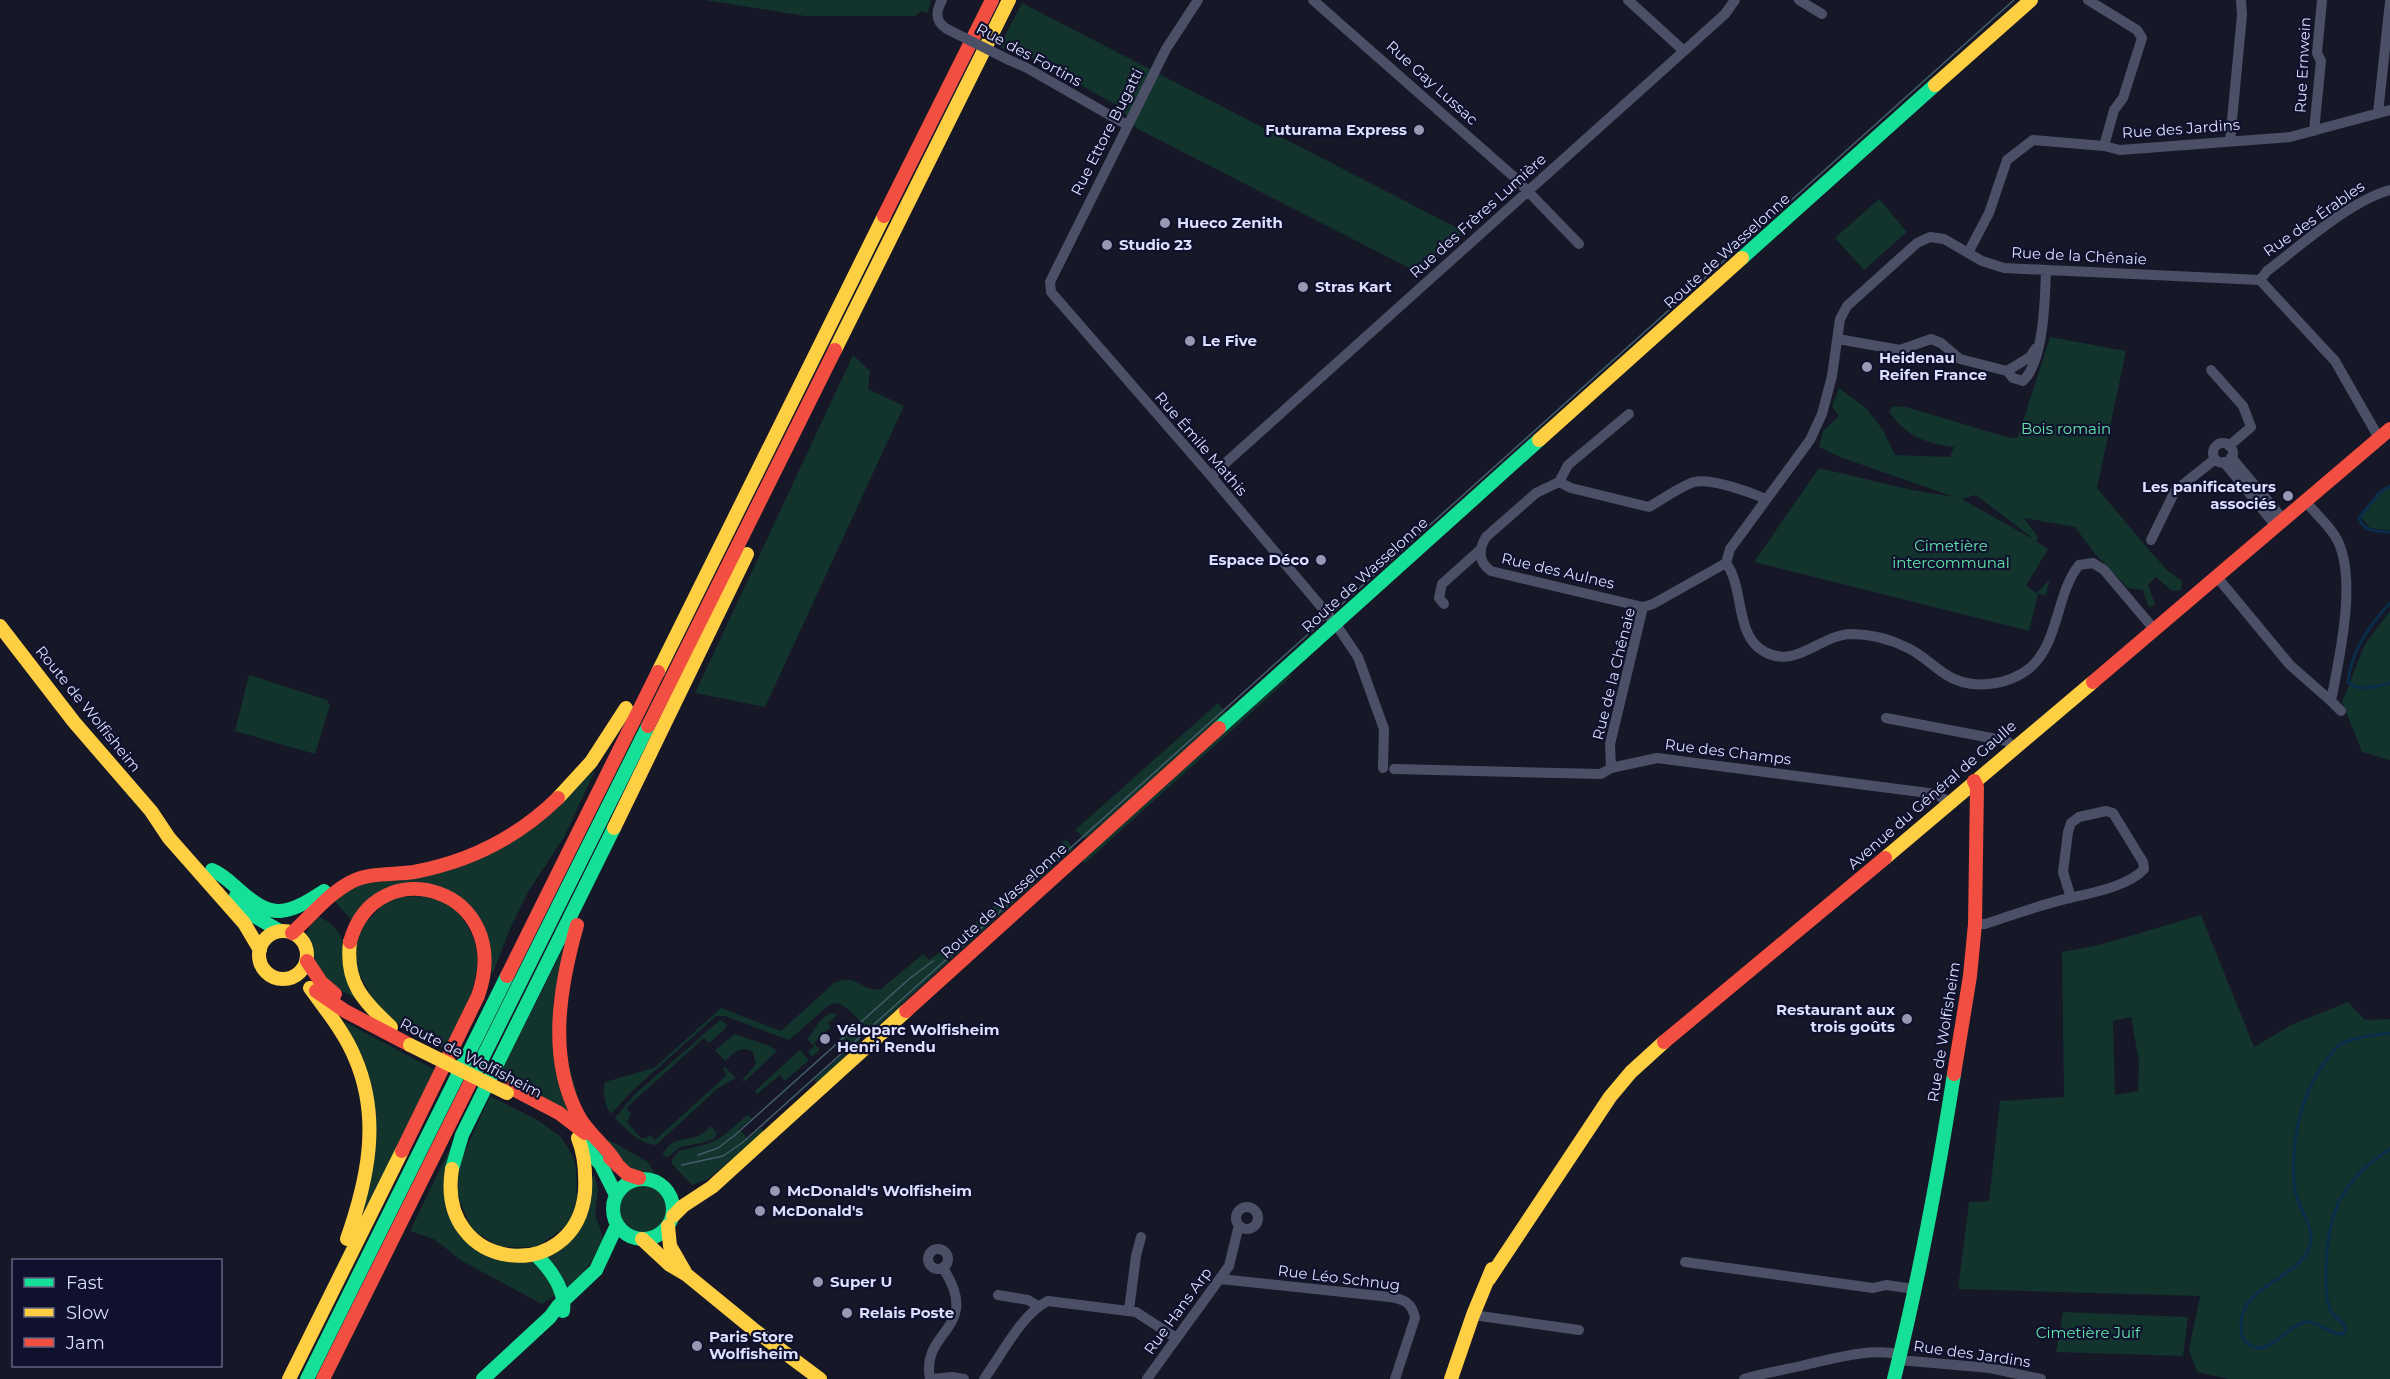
<svg xmlns="http://www.w3.org/2000/svg" width="2390" height="1379" viewBox="0 0 2390 1379" font-family="Montserrat,sans-serif">
<rect width="100%" height="100%" fill="#161727"/>
<!-- green -->
<path fill="#13332d" fill-rule="evenodd" d="M705,0H931L928,13L921,11L915,16H805Z
M1022,3L1465,232L1421,274L1136,128L1121,108L1033,58L999,47Z
M1879,199L1907,232L1864,270L1835,238Z
M2050,337L2126,351L2097,488L2149,550L2168,571L2182,581L2181,590L2172,591L2156,577L2148,585L2155,604L2149,608L2143,590L2128,588L2095,554L2075,527L2024,518L2038,537L2036,541L2048,549L2026,586L2037,593L2050,579L2046,595L2038,594L2029,631L1754,562L1819,468L1912,490L1954,497L1840,457L1819,447L1823,431L1839,416L1832,406L1839,388L1866,408L1883,430L1895,455L1950,457L1954,447C1926,444 1904,435 1889,411L1893,406L1906,407L2010,438L2018,437ZM1976,495L2031,537V538L1962,499Z
M853,355L870,371L868,389L904,406L765,707L695,693Z
M2390,484V530L2370,528L2360,516Z
M2390,611V760L2362,752L2342,702L2365,644Z
M1290,674L1291,676L1282,685L1085,863L1081,861Z
M249,675L327,700L330,705L315,754L235,731Z
M1218,703L1228,715L1085,839L1075,830Z
M595,771L564,837L528,892L510,929L492,975L487,936L429,885L351,920L334,900L355,883L473,859Z
M1066,839L1073,849L871,1032L848,1009L838,1003L829,1005L789,1040L725,1016H716L631,1092L611,1114C605,1107 602,1091 605,1082L654,1068L721,1008L781,1031L834,983C857,972 860,992 881,989L923,954L929,960L959,938Z
M424,896C431,898 440,900 446,903C456,908 463,918 468,927C492,968 463,1011 446,1050L414,1036L378,1008L356,968V946L364,924L382,906L402,897Z
M2201,915L2254,1047L2291,1025L2348,1002L2365,1020L2390,1019V1379H2229L2197,1372L2189,1350L2200,1296L1958,1289L1969,1202L1989,1201L2000,1101L2064,1097L2062,952L2099,945ZM2131,1017L2139,1062L2138,1091L2115,1095L2113,1021Z
M320,917C351,931 350,970 356,999C341,990 319,980 313,962C310,952 310,945 305,935L314,920Z
M565,945L553,1003L586,1129L552,1103L499,1076Z
M832,1013L837,1015L828,1023L831,1027L814,1043L820,1050L812,1057L808,1052L814,1046L807,1039C817,1029 818,1017 832,1013Z
M720,1020L727,1024L725,1029L709,1043L704,1038L626,1108L631,1114L627,1122L641,1138H646L650,1135L655,1140L727,1075L723,1069L725,1067L736,1078L718,1088L656,1145C638,1143 627,1130 615,1118L634,1095Z
M345,1022L435,1070L362,1218L372,1164Z
M852,1027L859,1035L860,1041L818,1084L814,1080L848,1050L845,1047L840,1052L836,1047L841,1042L838,1039Z
M735,1034L770,1046L777,1051L744,1082L742,1080L756,1064L753,1052C741,1044 734,1053 725,1061L715,1050Z
M800,1050L809,1060L785,1081L780,1075L757,1094L755,1091Z
M490,1096L539,1121L561,1137L573,1156L576,1168L577,1202L567,1226L535,1248H502L472,1230L457,1194L460,1162Z
M747,1115L752,1118L739,1129L748,1139L761,1128L765,1132L708,1179L692,1185L672,1164V1159L679,1151L710,1143L723,1136Z
M711,1126L717,1133L715,1138L702,1143L680,1147L668,1157L662,1156C670,1139 679,1141 694,1137C701,1136 706,1131 711,1126Z
M455,1138L444,1178L473,1247H564L594,1174L598,1189L595,1215L604,1239C587,1274 574,1284 542,1304L462,1261L434,1239L410,1231Z
M607,1139L648,1162L655,1174L627,1169Z
M619 1209a24 24 0 1 1 48 0a24 24 0 1 1-48 0Z
M2063,1312L2188,1317L2183,1356L2056,1352Z"/>
<g fill="none" stroke-linecap="round" stroke-linejoin="round">
<!-- stream -->
<path stroke="#092d4a" stroke-width="3" d="M2390,486L2380,492L2359,518C2364,533 2377,531 2390,532
M2390,603C2369,626 2351,651 2348,682C2359,693 2376,686 2390,683
M2390,1033C2374,1035 2356,1037 2341,1044C2337,1046 2334,1050 2332,1053C2301,1088 2289,1145 2295,1190C2298,1208 2313,1225 2311,1241C2305,1279 2240,1283 2241,1325C2241,1332 2241,1338 2246,1342C2267,1362 2286,1325 2305,1322C2319,1320 2331,1336 2343,1334L2346,1328C2342,1321 2334,1317 2331,1311C2325,1299 2326,1283 2326,1270C2327,1212 2341,1181 2390,1149"/>
<!-- street -->
<path stroke="#4c5067" stroke-width="10" d="M942,0C936,11 934,21 947,29
M1198,0L1166,49L1050,282L1051,292L1211,476L1335,623L1358,657L1384,729L1383,768
M1313,0L1513,176L1579,244
M1628,0L1684,51
M1799,0L1822,14
M2088,0L2137,30L2142,38L2123,98L2114,110L2104,146
M1009,60L1027,68L1127,125
M2378,113L2390,2
M2314,131L2321,61L2317,53L2322,0
M2230,141L2242,15L2241,0
M1968,253L1989,213L2007,160L2033,140L2104,146L2120,150L2290,137L2390,110
M2260,280L2267,271C2300,246 2351,200 2390,190
M1838,339L1900,350L1931,339L1941,343L1960,359L2007,371L2013,378L2023,381C2044,361 2045,299 2046,270
M2211,370L2243,406L2251,427L2229,446
M2007,371L2030,357L2036,348
M1629,414L1568,465L1559,482L1571,488L1649,507C1663,499 1679,487 1694,482C1711,478 1750,492 1766,499
M2213 453a10 10 0 1 1 20 0a10 10 0 1 1-20 0Z
M2231,457L2283,519
M2224,462L2276,526
M1211,476L1684,51L1725,14L1735,0
M1559,482L1536,493L1486,537C1478,550 1478,562 1491,571L1643,607L1653,604L1726,563L1730,549L1810,440L1822,414L1832,376L1840,319L1847,306L1917,243L1930,237L1944,239L1982,261L2004,268L2260,280L2335,361L2379,438
M2305,501C2314,512 2327,523 2335,536C2359,574 2339,659 2331,701L2341,711
M2151,540L2175,491L2215,459
M1726,563C1745,588 1734,636 1765,652C1796,669 1820,635 1851,634C1871,634 1890,639 1908,648C1921,654 1933,666 1945,674C1970,691 2008,686 2031,667C2059,642 2056,594 2079,565L2093,563L2104,570L2154,629
M2217,577L2290,665L2331,701
M1444,604L1439,598L1442,584L1480,550
M1886,718L2007,741L2014,747
M1611,768L1610,744L1643,607
M1394,769L1601,774L1611,768L1657,758L1936,794L1949,802
M1975,924H1985C2013,915 2042,904 2070,898C2092,893 2129,886 2144,869L2143,862L2113,813L2106,811L2079,817L2071,823L2068,832L2063,872L2071,898
M1236 1218a11 11 0 1 1 22 0a11 11 0 1 1-22 0Z
M928 1259a10 10 0 1 1 20 0a10 10 0 1 1-20 0Z
M1685,1262L1873,1288L1886,1285L1915,1289
M1220,1279L1390,1297C1403,1299 1412,1302 1415,1318L1395,1379
M998,1295L1028,1300L1038,1306
M1129,1310L1136,1256L1141,1237
M1473,1315L1579,1330
M1899,1360L1990,1368L2041,1379
M930,1379C920,1329 983,1330 943,1268
M933,1379L952,1377L964,1379
M984,1379C1001,1356 1022,1313 1048,1301L1136,1312L1176,1338
M1147,1379L1229,1266L1239,1225
M1744,1379C1767,1372 1790,1369 1813,1363C1844,1356 1868,1349 1901,1354"/>
<!-- fast -->
<path stroke="#16e098" stroke-width="14" d="M1742,258L1935,85
M1219,728L1539,440
M212,870C222,874 230,882 238,889C273,921 287,915 324,891
M236,896L254,916L280,931
M472,1079L648,726
M580,1140L601,1165L616,1195
M452,1169L462,1135L614,828
M613 1209a30 30 0 1 1 60 0a30 30 0 1 1-60 0Z
M536,1255C550,1269 566,1290 563,1311
M307,1379L507,976
M483,1379L550,1317L558,1306L596,1270L617,1225
M1894,1379C1919,1279 1938,1176 1954,1074"/>
<!-- slow -->
<path stroke="#ffcf43" stroke-width="14" d="M1935,85L2031,0
M835,350L1009,0
M1539,440L1742,258
M0,626L74,722L151,811L169,838L244,923L260,950
M658,672L884,216
M558,798L591,762L626,708
M614,828L747,554
M1885,858L2093,682
M259 955a24 24 0 1 1 48 0a24 24 0 1 1-48 0Z
M350,942C345,983 363,1000 391,1027
M310,988C326,1010 345,1033 355,1058C381,1118 368,1179 347,1239
M452,1169C435,1273 576,1287 585,1192C586,1173 585,1155 578,1138
M673,1216L683,1206L712,1187L906,1011
M668,1226L670,1246L685,1272
M642,1239L670,1265L687,1275L753,1329L820,1379
M1489,1279L1610,1097L1631,1072L1664,1042
M289,1379L402,1151
M1451,1379L1473,1315L1492,1269"/>
<!-- jam -->
<path stroke="#f24e42" stroke-width="14" d="M884,216L992,0
M2093,682L2390,429
M648,726L835,350
M577,925C560,985 547,1057 578,1115C588,1135 608,1146 618,1166
M292,933C311,916 328,894 351,882C369,872 393,875 414,872C468,862 518,837 558,798
M350,942C375,848 516,887 478,996L402,1151
M307,961L321,982L335,994
M507,976L658,672
M316,991L345,1011L410,1045
M906,1011L1219,728
M1664,1042L1885,858
M1954,1074L1970,976L1975,924L1977,787L1974,781
M509,1087L559,1113L585,1133
M610,1158L627,1174L639,1178
M323,1379L472,1079"/>
<!-- tram -->
<path stroke="#425d6a" stroke-width="1.5" d="M698,1155L718,1148L735,1135L909,979L933,961
M682,1165L723,1156L742,1143L2014,0"/>
<!-- street-bridge -->
<path stroke="#4c5067" stroke-width="10" d="M947,29L1009,60"/>
<!-- slow-bridge -->
<path stroke="#ffcf43" stroke-width="14" d="M410,1045L507,1093"/>
</g>
<!-- markers -->
<g fill="#9799b3" stroke="#10112d" stroke-width="2">
<circle cx="1419" cy="130" r="6"/>
<circle cx="1165" cy="223" r="6"/>
<circle cx="1107" cy="245" r="6"/>
<circle cx="1303" cy="287" r="6"/>
<circle cx="1190" cy="341" r="6"/>
<circle cx="1867" cy="367" r="6"/>
<circle cx="2288" cy="496" r="6"/>
<circle cx="1321" cy="560" r="6"/>
<circle cx="1907" cy="1019" r="6"/>
<circle cx="825" cy="1039" r="6"/>
<circle cx="775" cy="1191" r="6"/>
<circle cx="760" cy="1211" r="6"/>
<circle cx="818" cy="1282" r="6"/>
<circle cx="847" cy="1313" r="6"/>
<circle cx="697" cy="1346" r="6"/>
</g>
<g text-anchor="middle" stroke-width="4.5" stroke-linejoin="round" paint-order="stroke">
<!-- street labels -->
<g font-size="15" fill="#dcdfff" stroke="#10112d">
<text transform="translate(1029 55) rotate(28)" y="5">Rue des Fortins</text>
<text transform="translate(2303 65) rotate(-87)" y="5">Rue Ernwein</text>
<text transform="translate(1432 83) rotate(42)" y="5">Rue Gay Lussac</text>
<text transform="translate(2181 129) rotate(-4)" y="5">Rue des Jardins</text>
<text transform="translate(1107 132) rotate(-63)" y="5">Rue Ettore Bugatti</text>
<text transform="translate(1478 216) rotate(-42)" y="5">Rue des Frères Lumière</text>
<text transform="translate(2314 219) rotate(-35)" y="5">Rue des Érables</text>
<text transform="translate(1727 251) rotate(-42)" y="5">Route de Wasselonne</text>
<text transform="translate(2079 256) rotate(3)" y="5">Rue de la Chênaie</text>
<text transform="translate(1201 444) rotate(49)" y="5">Rue Émile Mathis</text>
<text transform="translate(1558 571) rotate(13)" y="5">Rue des Aulnes</text>
<text transform="translate(1365 575) rotate(-42)" y="5">Route de Wasselonne</text>
<text transform="translate(1614 674) rotate(-76)" y="5">Rue de la Chênaie</text>
<text transform="translate(88 709) rotate(51)" y="5">Route de Wolfisheim</text>
<text transform="translate(1728 752) rotate(7)" y="5">Rue des Champs</text>
<text transform="translate(1932 795) rotate(-41)" y="5">Avenue du Général de Gaulle</text>
<text transform="translate(1004 901) rotate(-42)" y="5">Route de Wasselonne</text>
<text transform="translate(1944 1032) rotate(-81)" y="5">Rue de Wolfisheim</text>
<text transform="translate(471 1058) rotate(27)" y="5">Route de Wolfisheim</text>
<text transform="translate(1339 1278) rotate(7)" y="5">Rue Léo Schnug</text>
<text transform="translate(1178 1311) rotate(-54)" y="5">Rue Hans Arp</text>
<text transform="translate(1972 1354) rotate(8)" y="5">Rue des Jardins</text>
</g>
<!-- poi labels -->
<g font-size="15" font-weight="bold" fill="#dcdfff" stroke="#10112d" text-anchor="start">
<text x="1407" y="135" text-anchor="end">Futurama Express</text>
<text x="1177" y="228">Hueco Zenith</text>
<text x="1119" y="250">Studio 23</text>
<text x="1315" y="292">Stras Kart</text>
<text x="1202" y="346">Le Five</text>
<text x="1879" y="363">Heidenau<tspan x="1879" dy="17">Reifen France</tspan></text>
<text x="2276" y="492" text-anchor="end">Les panificateurs<tspan x="2276" dy="17">associés</tspan></text>
<text x="1309" y="565" text-anchor="end">Espace Déco</text>
<text x="1895" y="1015" text-anchor="end">Restaurant aux<tspan x="1895" dy="17">trois goûts</tspan></text>
<text x="837" y="1035">Véloparc Wolfisheim<tspan x="837" dy="17">Henri Rendu</tspan></text>
<text x="787" y="1196">McDonald's Wolfisheim</text>
<text x="772" y="1216">McDonald's</text>
<text x="830" y="1287">Super U</text>
<text x="859" y="1318">Relais Poste</text>
<text x="709" y="1342">Paris Store<tspan x="709" dy="17">Wolfisheim</tspan></text>
</g>
<!-- park labels -->
<g font-size="15" fill="#61e6aa" stroke="#10112d">
<text x="2066" y="434">Bois romain</text>
<text x="1951" y="551">Cimetière<tspan x="1951" dy="17">intercommunal</tspan></text>
<text x="2088" y="1338">Cimetière Juif</text>
</g>
</g>
<!-- legend -->
<rect x="12" y="1259" width="210" height="108" fill="#10112d" stroke="#626381" stroke-width="1.5"/>
<rect x="24" y="1278" width="30" height="9" fill="#16e098" stroke="#626381" stroke-width="1.5"/>
<text x="66" y="1289" font-size="18" fill="#dcdfff">Fast</text>
<rect x="24" y="1308" width="30" height="9" fill="#ffcf43" stroke="#626381" stroke-width="1.5"/>
<text x="66" y="1319" font-size="18" fill="#dcdfff">Slow</text>
<rect x="24" y="1338" width="30" height="9" fill="#f24e42" stroke="#626381" stroke-width="1.5"/>
<text x="66" y="1349" font-size="18" fill="#dcdfff">Jam</text>
</svg>
